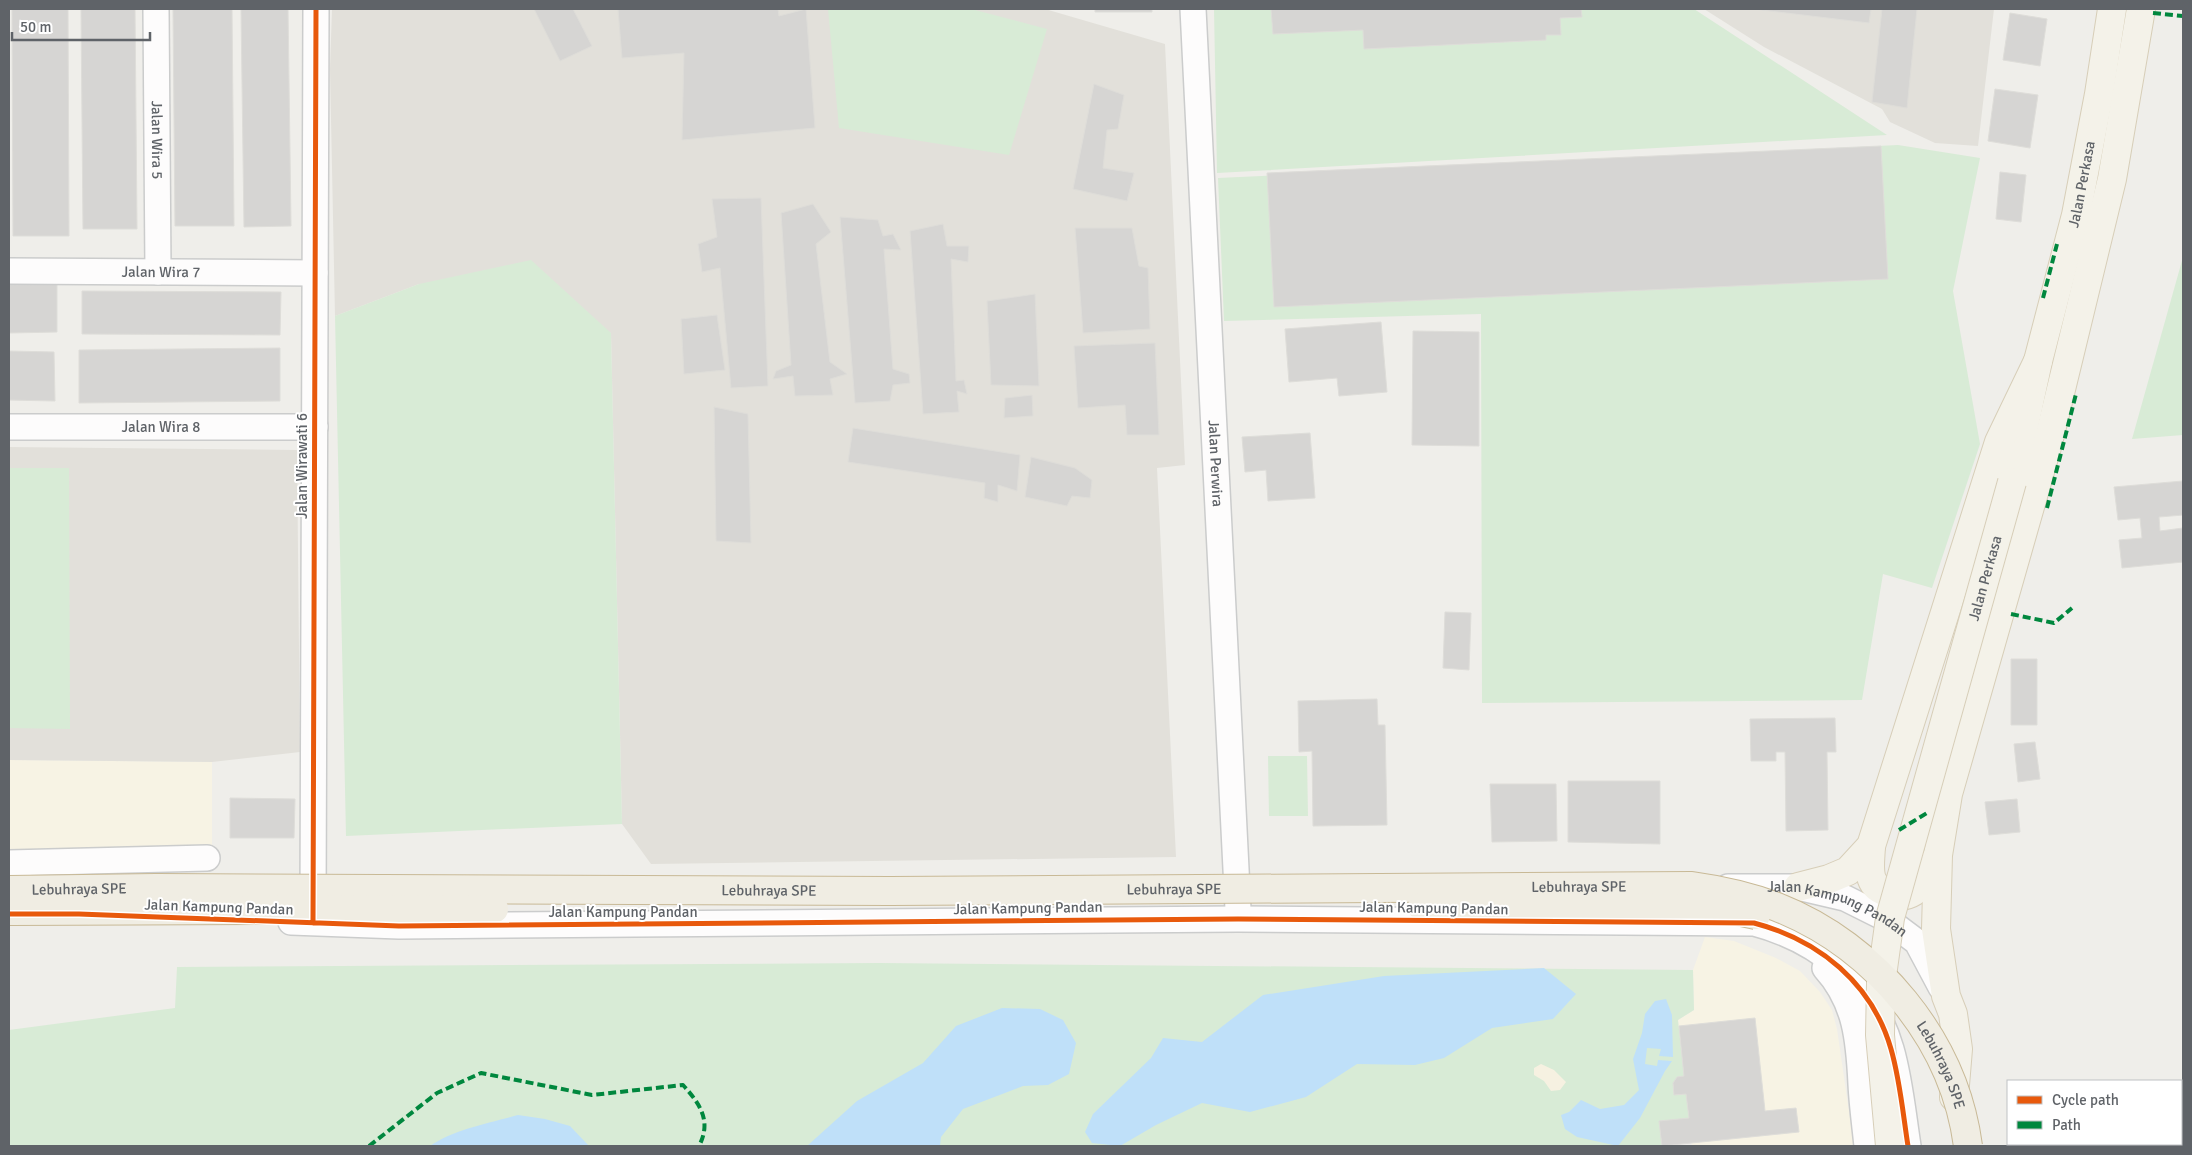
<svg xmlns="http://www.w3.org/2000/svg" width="2192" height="1155" viewBox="0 0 2192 1155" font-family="Signika,sans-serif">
<rect width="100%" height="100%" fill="#efeeea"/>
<!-- commercial -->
<path fill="#f7f3e4" d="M9,760L212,762V869L9,870Z
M1705,937L1734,941L1776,958L1800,971L1820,992L1832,1010L1837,1029L1854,1146H1692L1691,1142L1662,1146L1659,1121L1674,1095L1673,1083L1677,1077L1684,1075L1678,1020L1694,1010L1693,970Z"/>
<!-- education -->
<path fill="#e2e0da" d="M332,9H1045L1165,44L1185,465L1157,468L1176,857L651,864L622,824L611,333L419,284L335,316L330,69Z
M1704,9H1994L1978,146L1935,143L1890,122L1882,109L1764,47Z
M9,447L297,450L300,752L212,762L9,760Z"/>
<!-- green -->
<path fill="#d8ebd6" d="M828,9H971L1047,29L1009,155L839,128Z
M1214,9H1694L1887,135L1217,173Z
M1898,145L1980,158L1953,291L1980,444L1932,588L1883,574L1862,700L1482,703L1481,314L1224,321L1218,178Z
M2183,257V435L2132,439Z
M531,260L611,333L622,824L346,836L335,316L419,284Z
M9,468H69L70,729L9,728Z
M1268,756H1307L1308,816H1269Z
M879,963L1693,970L1694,1010L1678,1020L1684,1076L1677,1077L1673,1083L1674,1095L1686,1094L1689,1118L1659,1122L1662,1146H9V1030L175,1008L177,967Z"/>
<!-- sand -->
<path fill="#f6f1e1" d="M1541,1064L1554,1070L1566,1082L1560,1090L1551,1091L1544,1081L1534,1075V1068Z"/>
<!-- water -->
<path fill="#bfe0f9" d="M1544,968L1576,994L1553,1019L1492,1028L1444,1058L1415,1065L1357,1064L1306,1097L1250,1112L1202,1103L1156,1125L1120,1146L1092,1143L1085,1132L1093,1114L1151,1058L1163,1038L1202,1042L1263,995L1384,976Z
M1666,999L1672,1015L1673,1057L1659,1056L1661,1049L1647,1048L1645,1064L1657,1066L1658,1060L1672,1061L1665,1071L1640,1118L1618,1146L1577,1137L1565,1129L1561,1115L1569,1112L1581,1100L1600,1109L1624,1105L1639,1090L1633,1059L1642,1033L1645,1014L1655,1001Z
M1002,1008L1040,1009L1063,1020L1076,1043L1069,1074L1048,1085L1023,1086L963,1109L941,1137L940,1146H807L857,1101L923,1063L956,1026Z
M518,1115L545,1119L570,1126L589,1146H430C454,1129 490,1123 518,1115Z"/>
<!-- building -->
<path fill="#d6d5d3" stroke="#deddd9" d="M12,9H68L69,236H13Z
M81,9H135L137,229H83Z
M173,9H232L234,226H175Z
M241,9H288L291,226L244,227Z
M534,9H573L592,46L560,61Z
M618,9H778L779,16L806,9L815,128L682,140L684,53L622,58Z
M1095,9H1152V12H1095Z
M1271,9H1581L1582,17L1560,18L1561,35H1546V40L1364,49L1363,30L1273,34Z
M1753,9H1871L1869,23Z
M1882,9H1917L1907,108L1872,102Z
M2010,13L2047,19L2040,66L2003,60Z
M1094,84L1124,95L1118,129L1107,130L1103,168L1134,173L1127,201L1073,189Z
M1995,89L2038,95L2030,148L1988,141Z
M1881,146L1888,279L1274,307L1267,173Z
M2000,172L2026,175L2021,222L1996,219Z
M761,198L768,386L731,388L720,268L702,272L698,244L717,237L712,199Z
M813,204L831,232L816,244L830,362L847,374L830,379L833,395L795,396L793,376L773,379L776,371L791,365L781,213Z
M840,217L878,220L883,236L893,234L901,250L884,249L893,369L909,374L910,383L893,385L890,401L855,403Z
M943,224L947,246H969L968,262L951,259L956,381L964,380L967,394L957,391L959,412L923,414L910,231Z
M1075,228H1132L1139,266L1148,268L1150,329L1083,333Z
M9,284H57V332L9,333Z
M82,291L281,292L280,335L82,334Z
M1035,294L1039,386L991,385L987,301Z
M717,315L725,370L684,374L681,319Z
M1381,322L1387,392L1339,396L1337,378L1289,382L1285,329Z
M1413,331L1479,332V446L1412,445Z
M1155,343L1159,435H1127L1125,405L1078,408L1074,346Z
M280,348V401L79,403V350Z
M9,351L54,352L55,401L9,400Z
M1032,395L1033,416L1004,418L1005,398Z
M714,407L748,414L751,543L716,541Z
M853,428L1020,455L1017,491L998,485V502L984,498L985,483L848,462Z
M1310,433L1315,498L1268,501L1266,470L1245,472L1242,437Z
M1031,457L1075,468L1092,480L1090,498L1072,496L1067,506L1025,497Z
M2183,481V515L2159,517L2160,531L2183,528V562L2122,568L2119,540L2142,538L2140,518L2118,520L2114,487Z
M1445,612L1471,613L1469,670L1443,668Z
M2011,659H2037V725H2011Z
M1377,699L1378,725H1385L1387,825L1313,826L1312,751L1299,752L1298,701Z
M1835,718L1836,752H1827L1828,830L1786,831L1785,752H1776V761H1751L1750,719Z
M2035,742L2040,779L2018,782L2014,744Z
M1568,781H1660V844L1568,842Z
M1490,784H1556L1557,841L1492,842Z
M230,798L295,799L294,838H230Z
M2017,799L2020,832L1989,835L1985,802Z
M1755,1018L1765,1111L1796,1108L1799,1132L1662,1146L1659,1121L1689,1118L1686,1094L1674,1095L1673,1083L1677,1077L1684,1076L1679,1026Z"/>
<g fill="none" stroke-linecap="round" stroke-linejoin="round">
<defs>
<g id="minor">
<path id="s1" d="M156,9L158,272"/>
<path id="s2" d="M1193,9L1238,909"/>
<path id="s3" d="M9,271L315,273"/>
<path id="s4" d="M9,427H315"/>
<path d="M9,863L207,858"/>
<path id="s5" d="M1728,887H1798L1845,898L1885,918L1917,942L1941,987"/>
<path d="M313,908L316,9"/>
<path d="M291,922L399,926L1238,919L1754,923C1819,940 1872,983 1891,1049C1900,1080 1903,1114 1908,1146"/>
<path d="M1825,968C1856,1002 1859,1041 1861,1084C1862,1105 1865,1126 1867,1146"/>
</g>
<g id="major">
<path id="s6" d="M2012,482L2038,361L2076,215L2099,94L2112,9"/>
<path d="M1871,846C1870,868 1865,887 1890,893C1899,896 1905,897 1913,892C1924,884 1930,868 1937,857"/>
<path d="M1798,887L1829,879L1848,871L1871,846L1999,442L2038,361"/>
<path d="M1954,1097L1958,1049L1953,1014L1946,996L1936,929L1938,855L1948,794L2047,447L2112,179L2141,9"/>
</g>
</defs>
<!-- minor casing -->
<use href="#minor" stroke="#cbcccc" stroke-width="28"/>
<!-- major casing -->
<use href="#major" stroke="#d7ceb8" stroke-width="30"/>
<!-- minor -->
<use href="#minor" stroke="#fdfcfc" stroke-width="25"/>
<!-- major -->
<use href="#major" stroke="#f4f2e9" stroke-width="28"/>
<defs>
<g id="major-bridge">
<path id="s7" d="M1890,1146L1880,1035L1881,983L1890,918L2012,482"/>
</g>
<g id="highway-bridge">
<path id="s8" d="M9,890L156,888L890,891L1692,886C1721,890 1749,896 1777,907C1876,946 1954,1040 1968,1146"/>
<path d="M1422,907H1631L1737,911L1756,915"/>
<path d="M9,911L494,909"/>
</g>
</defs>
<!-- major-bridge casing -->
<use href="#major-bridge" stroke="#d7ceb8" stroke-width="30" stroke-linecap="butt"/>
<!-- highway-bridge casing -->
<use href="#highway-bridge" stroke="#c8b996" stroke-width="30" stroke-linecap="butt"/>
<!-- major-bridge -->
<use href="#major-bridge" stroke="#f4f2e9" stroke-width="28"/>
<!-- highway-bridge -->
<use href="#highway-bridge" stroke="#f0ede3" stroke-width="28"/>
<!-- quiet -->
<path stroke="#00873e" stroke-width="4" stroke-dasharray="8 4" stroke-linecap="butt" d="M2153,13L2183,16
M2043,298L2057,244
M2047,508L2076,394
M2011,614L2054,623L2072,608
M1899,830L1927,813
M369,1146L437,1093L481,1073L592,1095L683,1085C700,1104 712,1121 699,1146"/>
<defs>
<path id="cycleway" d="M9,914H79L399,926L1238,919L1754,923C1819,940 1872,983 1891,1049C1900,1080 1903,1114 1908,1146
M313,923L316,9"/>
</defs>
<!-- cycleway casing -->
<use href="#cycleway" stroke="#fff" stroke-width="8"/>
<!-- cycleway -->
<use href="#cycleway" stroke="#e8590c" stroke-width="5"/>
</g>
<g text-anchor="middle" stroke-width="4" stroke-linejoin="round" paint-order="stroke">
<!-- street labels -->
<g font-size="15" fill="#5f6368" stroke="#fff">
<text dy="5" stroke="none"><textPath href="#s1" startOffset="131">Jalan Wira 5</textPath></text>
<text dy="5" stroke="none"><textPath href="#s6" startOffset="306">Jalan Perkasa</textPath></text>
<text dy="5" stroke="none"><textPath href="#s3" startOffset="152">Jalan Wira 7</textPath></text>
<text dy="5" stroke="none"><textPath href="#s4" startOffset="152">Jalan Wira 8</textPath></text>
<text dy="5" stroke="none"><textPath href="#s2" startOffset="455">Jalan Perwira</textPath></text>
<text transform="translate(302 466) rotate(-90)" y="5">Jalan Wirawati 6</text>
<text dy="5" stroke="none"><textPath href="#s7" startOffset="582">Jalan Perkasa</textPath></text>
<text dy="5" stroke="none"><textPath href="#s8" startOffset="1570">Lebuhraya SPE</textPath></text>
<text dy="5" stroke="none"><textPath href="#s8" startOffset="70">Lebuhraya SPE</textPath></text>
<text dy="5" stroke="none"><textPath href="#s8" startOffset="1165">Lebuhraya SPE</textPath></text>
<text dy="5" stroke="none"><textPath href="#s8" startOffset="760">Lebuhraya SPE</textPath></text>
<text transform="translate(219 907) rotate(2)" y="5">Jalan Kampung Pandan</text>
<text transform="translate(1028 908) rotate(-1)" y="5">Jalan Kampung Pandan</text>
<text transform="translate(1434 908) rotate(1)" y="5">Jalan Kampung Pandan</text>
<text x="623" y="917">Jalan Kampung Pandan</text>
<text dy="5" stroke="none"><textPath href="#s5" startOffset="114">Jalan Kampung Pandan</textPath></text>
<text dy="5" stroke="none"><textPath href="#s8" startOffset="2005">Lebuhraya SPE</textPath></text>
</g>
</g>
<!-- border -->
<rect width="2192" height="1155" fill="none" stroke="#5f6368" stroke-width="20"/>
<!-- legend -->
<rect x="2007" y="1080" width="175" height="65" fill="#ffffff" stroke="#bfc1c3"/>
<rect x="2017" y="1096" width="25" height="8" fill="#e8590c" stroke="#bfc1c3"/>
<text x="2052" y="1105" font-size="15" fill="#5f6368">Cycle path</text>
<rect x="2017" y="1121" width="25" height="8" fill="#00873e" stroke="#bfc1c3"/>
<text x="2052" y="1130" font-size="15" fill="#5f6368">Path</text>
<!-- scale -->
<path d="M12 32v8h138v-8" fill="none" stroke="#5f6368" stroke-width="2.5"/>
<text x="20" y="32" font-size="15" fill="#5f6368" stroke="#ffffff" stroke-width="4" paint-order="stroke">50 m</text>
</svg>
